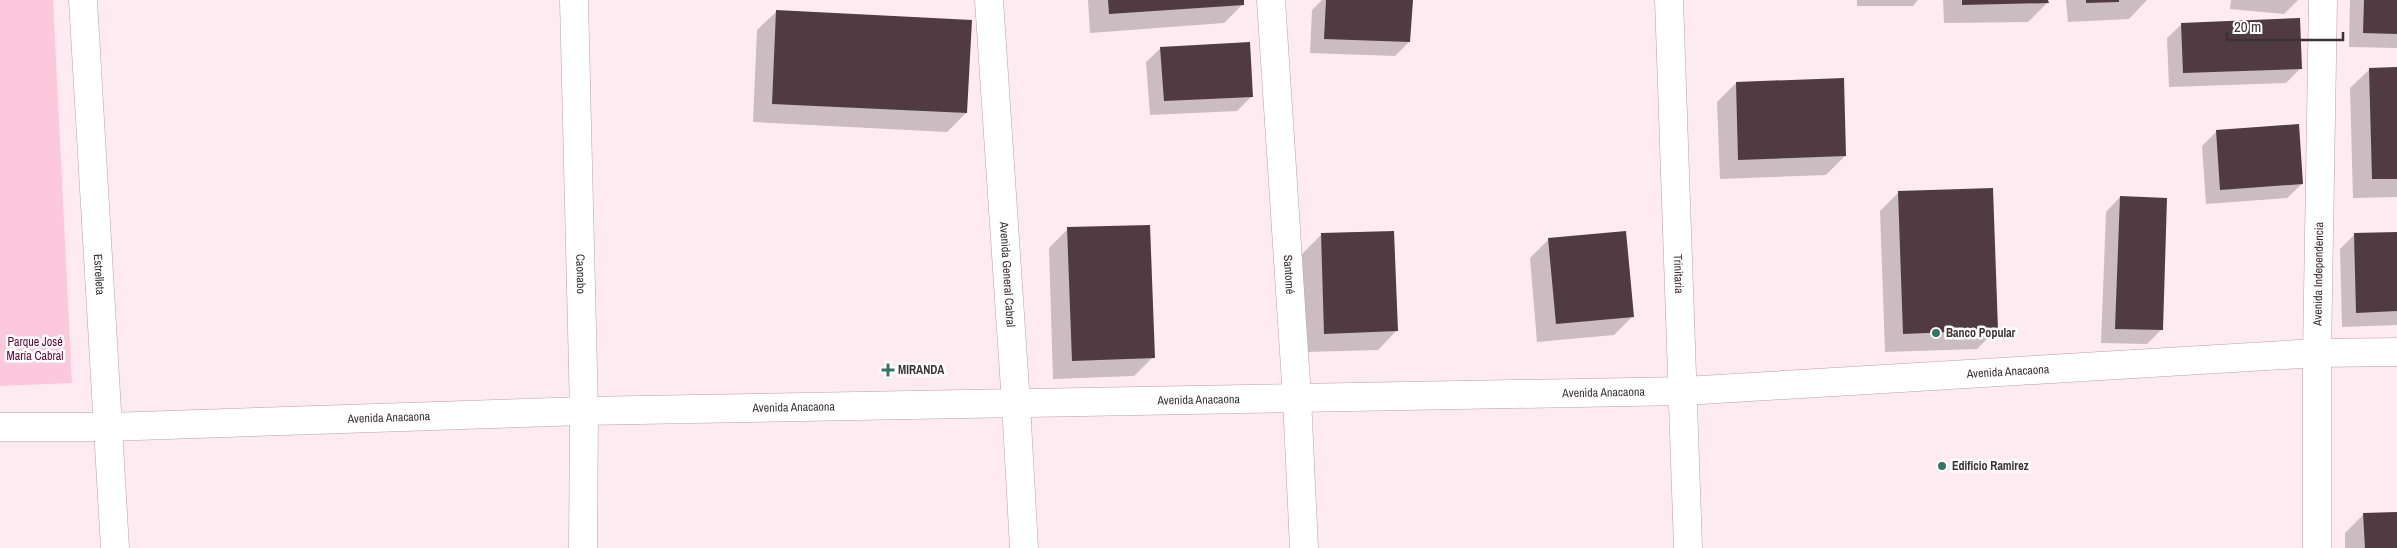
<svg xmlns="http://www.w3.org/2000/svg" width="2397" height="548" viewBox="0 0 2397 548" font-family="'Archivo Narrow',sans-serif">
<rect width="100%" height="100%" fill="#fdebf1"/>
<!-- green -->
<path fill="#fbc9db" d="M0,0H53L72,383L0,386Z"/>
<!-- shadow -->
<path fill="#0003" d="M1088,0H1243V4L1224,23L1090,33Z
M1322,0H1411L1409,42L1395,56L1310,53L1312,10Z
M1857,0H1918L1913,6H1857Z
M1943,0H2047V3L2028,22L1944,23Z
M2066,0H2147L2129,19L2068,22Z
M2231,0H2298L2284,14L2230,9Z
M2350,0H2397V48L2349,47Z
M777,11L966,113L947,132L753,122L757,30Z
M2182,24L2301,68L2286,83L2169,87L2167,38Z
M1161,48L1252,96L1237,111L1150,115L1146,62Z
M2397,68V197L2353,198L2350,88L2370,69Z
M1736,83L1845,156L1826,175L1720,179L1717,102Z
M2217,131L2302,184L2287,198L2206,204L2202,146Z
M1899,192L1996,330L1977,349L1885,352L1880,211Z
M2120,197L2162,329L2147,344L2101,343L2106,212Z
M1068,229L1153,357L1134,376L1053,379L1049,248Z
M2397,233V325L2342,327L2340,249L2354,235Z
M1321,235L1397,330L1378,350L1305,352L1302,254Z
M1549,239L1633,316L1614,335L1537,342L1530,258Z
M2397,513V548H2345V533L2364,514Z"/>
<!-- building -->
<path fill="#513b43" d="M1108,0H1244V5L1109,14Z
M1326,0H1413L1410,42L1324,39Z
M1962,0H2048L2049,3L1962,5Z
M2086,0H2119V2L2086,3Z
M2364,0H2397V34L2363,33Z
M776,10L972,20L967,113L772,104Z
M2300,18L2302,69L2183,73L2181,23Z
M1250,42L1253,97L1164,101L1160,47Z
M2397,67V179H2372L2369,68Z
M1844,78L1846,156L1738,160L1736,82Z
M2299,124L2303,184L2220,190L2216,130Z
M1993,188L1998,330L1903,334L1898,191Z
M2120,196L2167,198L2163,330L2115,329Z
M1150,225L1155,358L1072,361L1067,227Z
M1394,231L1398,331L1324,334L1321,233Z
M1626,231L1634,317L1556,324L1548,238Z
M2397,232V311L2356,313L2354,233Z
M2397,512V548H2365L2363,513Z"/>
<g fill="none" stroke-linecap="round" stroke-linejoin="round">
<defs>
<g id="minor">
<path id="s1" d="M83,0L115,548"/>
<path id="s2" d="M574,0L584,411"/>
<path id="s3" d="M989,0L1016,404"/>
<path id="s4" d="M1271,0L1297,398L1304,548"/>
<path id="s5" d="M1669,0L1688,548"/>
</g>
<g id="major">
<path d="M1016,404L1024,548"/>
<path id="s6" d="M0,427H108L584,411L1684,391L2317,353L2397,352"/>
<path d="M583,548L584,411"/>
<path id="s7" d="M2317,548V353L2323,0"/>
</g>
</defs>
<!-- minor casing -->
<use href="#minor" stroke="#ba9fa9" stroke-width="29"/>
<!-- major casing -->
<use href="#major" stroke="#ba9fa9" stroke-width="29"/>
<!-- minor -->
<use href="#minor" stroke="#fff" stroke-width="28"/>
<!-- major -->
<use href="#major" stroke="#fff" stroke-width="28"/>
</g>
<!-- markers -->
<g fill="#347565" stroke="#fff" stroke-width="2">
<circle cx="1936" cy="333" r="5"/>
<path d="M885.5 362.5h5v5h5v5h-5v5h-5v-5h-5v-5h5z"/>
<circle cx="1942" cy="466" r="5"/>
</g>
<g text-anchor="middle" stroke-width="5" stroke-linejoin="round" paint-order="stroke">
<!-- street labels -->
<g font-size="12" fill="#3c3135" stroke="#fff">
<text dy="4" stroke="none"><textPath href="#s1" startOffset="275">Estrelleta</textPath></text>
<text dy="4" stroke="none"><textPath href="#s2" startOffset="274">Caonabo</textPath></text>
<text dy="4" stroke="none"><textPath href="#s3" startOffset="275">Avenida General Cabral</textPath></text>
<text dy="4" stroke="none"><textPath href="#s4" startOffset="275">Santomé</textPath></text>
<text dy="4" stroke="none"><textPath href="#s5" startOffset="274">Trinitaria</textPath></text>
<text dy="4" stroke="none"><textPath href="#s7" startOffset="274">Avenida Independencia</textPath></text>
<text dy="4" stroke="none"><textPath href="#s6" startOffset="2009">Avenida Anacaona</textPath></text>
<text dy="4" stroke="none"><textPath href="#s6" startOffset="1604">Avenida Anacaona</textPath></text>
<text dy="4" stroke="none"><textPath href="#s6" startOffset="1199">Avenida Anacaona</textPath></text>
<text dy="4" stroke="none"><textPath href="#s6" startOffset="794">Avenida Anacaona</textPath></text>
<text dy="4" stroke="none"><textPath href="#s6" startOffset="389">Avenida Anacaona</textPath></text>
</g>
<!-- poi labels -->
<g font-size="12" font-weight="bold" fill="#3c3135" stroke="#fff" text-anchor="start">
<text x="1946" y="337">Banco Popular</text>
<text x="898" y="374">MIRANDA</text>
<text x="1952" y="470">Edificio Ramirez</text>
</g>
<!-- park labels -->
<g font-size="12" fill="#610337" stroke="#fff">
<text x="35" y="346">Parque José<tspan x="35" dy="14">María Cabral</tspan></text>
</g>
</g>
<!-- scale -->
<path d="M2227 32v8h116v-8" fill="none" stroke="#3c3135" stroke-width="2.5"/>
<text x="2234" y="32" font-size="15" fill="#3c3135" stroke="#ffffff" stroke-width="4" paint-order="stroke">20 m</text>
</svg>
